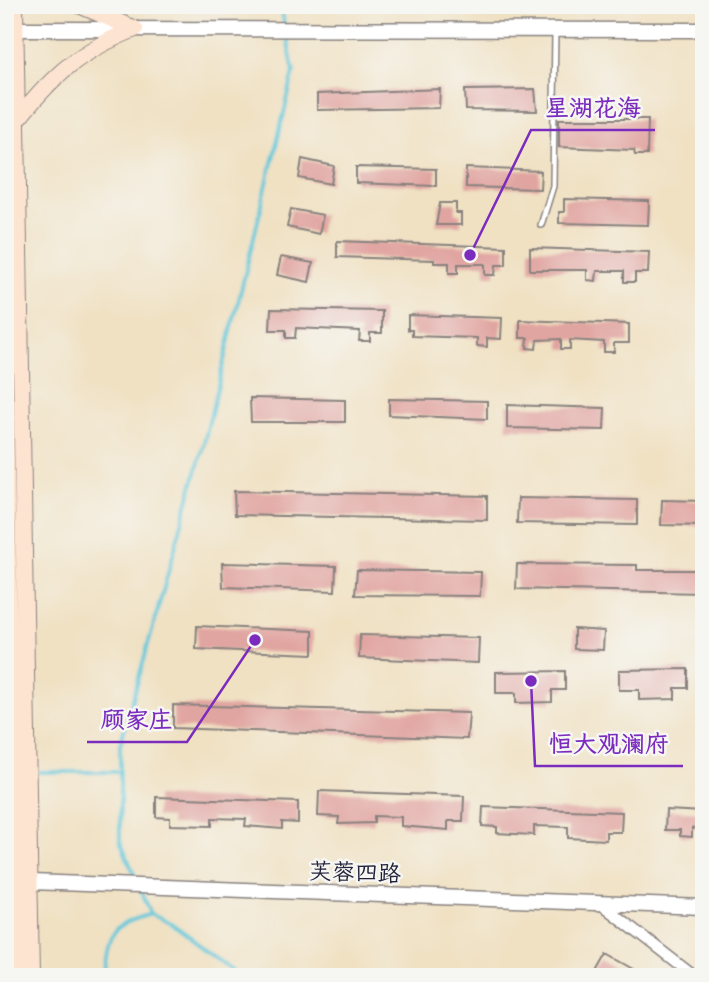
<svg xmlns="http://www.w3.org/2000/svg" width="709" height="982" viewBox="0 0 709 982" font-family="'Architects Daughter','LXGW WenKai TC',sans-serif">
<rect width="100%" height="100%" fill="#f6f6f2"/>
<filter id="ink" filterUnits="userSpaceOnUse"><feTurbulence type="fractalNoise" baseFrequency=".0143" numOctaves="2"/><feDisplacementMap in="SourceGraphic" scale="14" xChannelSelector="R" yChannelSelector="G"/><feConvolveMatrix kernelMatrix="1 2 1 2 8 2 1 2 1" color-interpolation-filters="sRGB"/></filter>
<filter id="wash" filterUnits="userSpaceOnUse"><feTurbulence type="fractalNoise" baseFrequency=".00686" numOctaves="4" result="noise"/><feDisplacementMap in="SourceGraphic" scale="28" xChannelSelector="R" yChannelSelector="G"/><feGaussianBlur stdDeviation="1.57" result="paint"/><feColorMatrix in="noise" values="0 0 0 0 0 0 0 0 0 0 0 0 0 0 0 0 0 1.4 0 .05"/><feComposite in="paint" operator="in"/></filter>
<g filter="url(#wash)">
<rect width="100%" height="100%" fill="#f0e1c3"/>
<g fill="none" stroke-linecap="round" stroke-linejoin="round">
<!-- stream -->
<path stroke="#5fc7db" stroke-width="3.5" d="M281,5L284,24
M31,772H120
M138,883L120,841V745L202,451L294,72L286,35
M151,914L173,925L242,977
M103,977C109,933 107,927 151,914L141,890"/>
</g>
<g id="blocks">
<!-- building -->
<path fill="#e1a5a1" d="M440,89L439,108L317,110V94Z
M535,89L537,111L466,110L465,90Z
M559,119H648L647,155H635L634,150L559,147Z
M302,159L334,166L331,184L299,178Z
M356,167L436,169V186L356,183Z
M466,168L541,171L540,189L466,187Z
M564,199L649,201L648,225L559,223V212H564Z
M440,203H456V213H461V225H436Z
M291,209L323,215L319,234L287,227Z
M337,241L506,247V265H496L495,275H485V264H458V273H449V263H434V260L337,257Z
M530,248L649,252L648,273H635V282H624V271H597L596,281L587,280V270H530Z
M281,257L313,263L309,282L277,275Z
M271,309L382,311V333H370V341H359L360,331L296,328L295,338H286V330H270Z
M408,315L502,318L501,339L487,338V347L477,346V338L412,336V330H408Z
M520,320L629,324V343H614V352H604V342L570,340V349H561V339L537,340L536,349L527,348L528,338H520Z
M250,398L345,400V422H251Z
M389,399L487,401V419L389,415Z
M507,405L605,408L604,430L507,428Z
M234,491L487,496V520L235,515Z
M518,498L637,500V525L517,523Z
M662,500L704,501V526L661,525Z
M222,563L336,566L335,591L223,587Z
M517,564L637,565V570H704V593L516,589Z
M357,570L481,572L480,596L355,595Z
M197,626L313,631V654L196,649Z
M574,629L604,631L603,650L574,649Z
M360,635L479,638L478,663L359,658Z
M688,669V688H675V699L639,700V690H619V670Z
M565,671V690H552V702L516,703V693H496V672Z
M173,705L469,713L467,739L173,728Z
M319,791L464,796L463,821H448V830L401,826V817L374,816V823L338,824L339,817L318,816Z
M156,797L298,802V823L282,822V829L270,828L245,826L246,819L212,818V826L170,825V818L156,817Z
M483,807L622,812L621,832H606V840L568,838V827L534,826V835L497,833V827L482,826Z
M666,810L704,812V829L692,828V837L680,836V830H665Z
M607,954L648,977H594Z"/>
</g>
</g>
<g filter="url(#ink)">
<use href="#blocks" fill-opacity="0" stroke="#89827f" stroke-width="2"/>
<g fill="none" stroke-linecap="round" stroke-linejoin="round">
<defs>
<path id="service" d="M541,225L553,186L555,31"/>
<path id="minor" d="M601,904L695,977"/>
<path id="tertiary" d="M5,29L704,30
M5,881L704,907"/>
<path id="secondary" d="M15,5L31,977
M79,5L135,29
M18,119C55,73 80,51 135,29
M5,408L16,977"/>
</defs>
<!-- service casing -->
<use href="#service" stroke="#89827f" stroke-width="8"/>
<!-- minor casing -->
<use href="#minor" stroke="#89827f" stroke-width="13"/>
<!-- tertiary casing -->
<use href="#tertiary" stroke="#89827f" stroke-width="17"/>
<!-- secondary casing -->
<use href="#secondary" stroke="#89827f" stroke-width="18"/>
<!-- service -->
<use href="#service" stroke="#fff" stroke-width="5"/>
<!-- minor -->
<use href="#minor" stroke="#fff" stroke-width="10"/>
<!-- tertiary -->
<use href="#tertiary" stroke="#fff" stroke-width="14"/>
<!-- secondary -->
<use href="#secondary" stroke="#fde4d1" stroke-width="16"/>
</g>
</g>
<g text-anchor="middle" stroke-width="5" stroke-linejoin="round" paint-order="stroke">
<!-- street labels -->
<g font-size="23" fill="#22223b" stroke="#f6f6f2">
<text transform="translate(355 872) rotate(2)" y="8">芙蓉四路</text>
</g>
</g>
<!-- callouts -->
<path fill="none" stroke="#7b2cbf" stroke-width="2.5" d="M470 255L531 130H655M255 640L187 742H87M531 681L535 766H683"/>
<g fill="#7b2cbf" stroke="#f6f6f2" stroke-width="2.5">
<circle cx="470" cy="255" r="7"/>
<circle cx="255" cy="640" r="7"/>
<circle cx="531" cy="681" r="7"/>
</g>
<g font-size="24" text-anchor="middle" font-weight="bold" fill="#7b2cbf" stroke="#f6f6f2" stroke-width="5" stroke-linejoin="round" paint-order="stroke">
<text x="593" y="116">星湖花海</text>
<text x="137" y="728">顾家庄</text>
<text x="609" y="752">恒大观澜府</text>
</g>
<!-- margin -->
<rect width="709" height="982" fill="none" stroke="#f6f6f2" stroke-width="28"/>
</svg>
